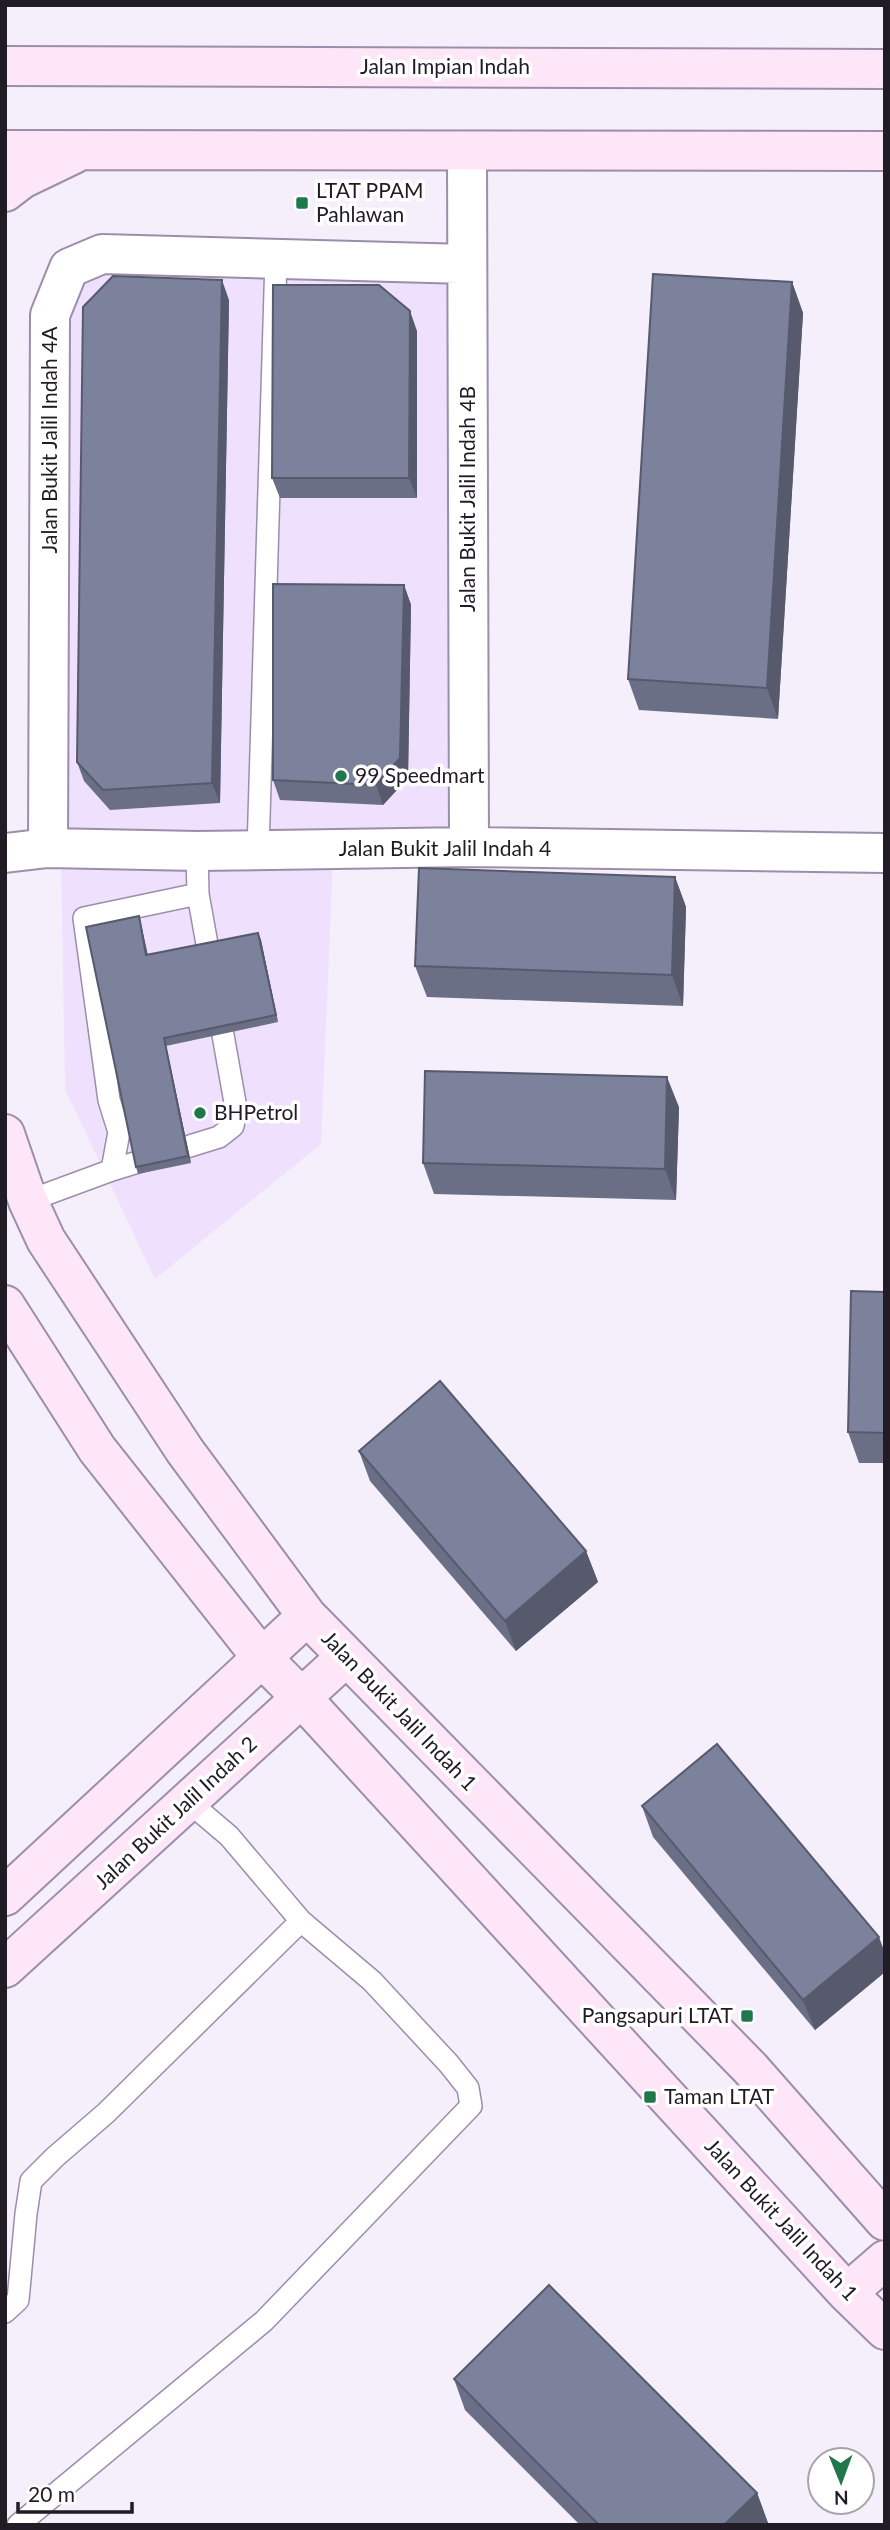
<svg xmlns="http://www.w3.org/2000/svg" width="890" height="2530" viewBox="0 0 890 2530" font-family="Lato,sans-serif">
<rect width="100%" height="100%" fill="#f5effb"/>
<!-- built -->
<path fill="#efe1fe" d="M109,272L454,275L455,834L334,836L321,1144L155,1279L65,1089L60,789L65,325L79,283Z"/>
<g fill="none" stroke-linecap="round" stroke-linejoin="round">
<defs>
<path id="lane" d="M258,850L276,259
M198,894L212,972
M112,1170L219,1137L233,1126L236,1108L218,1007
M28,1201L112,1170L119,1132L109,1100L84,918L198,894L197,851
M5,2312L18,2300L26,2214L31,2181L55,2157L106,2113L301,1921
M18,2525L264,2321L471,2106L468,2088L449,2064L372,1981L301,1921L229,1836L189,1802"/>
<path id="street" d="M467,151L469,847
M48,848L50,315L69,268L102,254L467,264
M5,853L48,848L197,851L469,847L885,853"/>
<path id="secondary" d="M5,66L885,69
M5,150L885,151
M5,192L22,179L74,154
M5,1134L28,1201L46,1240L185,1451L307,1616L750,2068L885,2221
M5,1305L97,1449L262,1658L301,1697L847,2293L885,2330
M5,1896L307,1616
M5,1968L346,1657
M847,2293L885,2260"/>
</defs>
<!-- lane casing -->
<use href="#lane" stroke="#9c8eaa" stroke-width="24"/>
<!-- street casing -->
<use href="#street" stroke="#9c8eaa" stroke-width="42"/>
<!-- secondary casing -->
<use href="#secondary" stroke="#9c8eaa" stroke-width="42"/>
<!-- lane -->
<use href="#lane" stroke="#fff" stroke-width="21"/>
<!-- street -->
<use href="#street" stroke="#fff" stroke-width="38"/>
<!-- secondary -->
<use href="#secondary" stroke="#fde6f7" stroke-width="38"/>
</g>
<!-- wall -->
<path fill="#6b6f86" d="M792,282L803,313L778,719L639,710L628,679Z
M229,300L220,803L110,810L84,781L77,762Z
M417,331V498H280L272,478Z
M404,585L411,605L408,778L383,805L280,800L273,780Z
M675,877L686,907L683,1006L427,997L415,966Z
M139,916L141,924L148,955L258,933L261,940L278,1022L166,1046L191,1163L138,1174L136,1167Z
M679,1107L676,1200L434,1194L423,1163Z
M885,1292V1463H859L848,1432Z
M359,1451L586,1551L598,1582L516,1651L370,1481Z
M642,1806L885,1953V1972L815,2030L653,1837Z
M454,2379L757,2493L768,2523L767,2525H580L465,2410Z"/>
<!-- shaded-wall -->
<path fill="#575a6d" d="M222,280L229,300L220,803L212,783Z
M792,282L803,313L778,719L767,688Z
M410,311L417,331V498L409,478Z
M404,585L411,605L408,778L383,805L376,785Z
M675,877L686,907L683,1006L672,975Z
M139,916L141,924L149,963L146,955Z
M258,933L261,940L278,1022L276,1015Z
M164,1038L166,1046L191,1163L188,1156Z
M667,1077L679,1107L676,1200L665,1169Z
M586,1551L598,1582L516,1651L505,1621Z
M879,1937L885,1953V1972L815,2030L803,2000Z
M757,2493L768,2523L767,2525H724Z"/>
<!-- building -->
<path fill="#7c819c" stroke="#575a6d" stroke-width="2" d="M653,274L792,282L767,688L628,679Z
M113,276L222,280L212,783L103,790L77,762L83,307Z
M273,285H379L410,311L409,478H272Z
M273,584L404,585L400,758L376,785L273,780Z
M419,868L675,877L672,975L415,966Z
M139,916L146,955L258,933L276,1015L164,1038L188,1156L136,1167L86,927Z
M425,1071L667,1077L665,1169L423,1163Z
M851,1291L885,1292V1433L848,1432Z
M440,1381L586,1551L505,1621L359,1451Z
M717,1744L879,1937L803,2000L642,1806Z
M549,2285L757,2493L724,2525H599L454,2379Z"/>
<!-- markers -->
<g fill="#20774b" stroke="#fff" stroke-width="2.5">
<rect x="295" y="196" width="14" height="14" rx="3.5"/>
<circle cx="341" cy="776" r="7"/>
<circle cx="200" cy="1113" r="7"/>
<rect x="740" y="2009" width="14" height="14" rx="3.5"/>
<rect x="643" y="2090" width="14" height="14" rx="3.5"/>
</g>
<g text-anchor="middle" stroke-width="7" stroke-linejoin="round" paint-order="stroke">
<!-- street labels -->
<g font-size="21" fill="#201b25" stroke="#fff">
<text x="445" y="74">Jalan Impian Indah</text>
<text transform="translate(50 440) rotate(-90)" y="7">Jalan Bukit Jalil Indah 4A</text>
<text transform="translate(468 499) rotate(-90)" y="7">Jalan Bukit Jalil Indah 4B</text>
<text x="445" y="856">Jalan Bukit Jalil Indah 4</text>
<text transform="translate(399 1711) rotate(46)" y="7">Jalan Bukit Jalil Indah 1</text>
<text transform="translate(176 1813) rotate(-43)" y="7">Jalan Bukit Jalil Indah 2</text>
<text transform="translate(781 2220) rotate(47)" y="7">Jalan Bukit Jalil Indah 1</text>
</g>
<!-- poi labels -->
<g font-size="21" fill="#201b25" stroke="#fff" text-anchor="start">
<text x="316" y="198">LTAT PPAM<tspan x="316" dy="24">Pahlawan</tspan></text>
<text x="355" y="783">99 Speedmart</text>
<text x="214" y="1120">BHPetrol</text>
<text x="733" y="2023" text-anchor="end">Pangsapuri LTAT</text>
<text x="664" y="2104">Taman LTAT</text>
</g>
</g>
<!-- border -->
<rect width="890" height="2530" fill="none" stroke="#201b25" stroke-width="14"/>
<!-- north arrow -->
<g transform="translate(841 2481) rotate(179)"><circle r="33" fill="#ffffff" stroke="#a6a4a8" stroke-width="2"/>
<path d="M0-5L12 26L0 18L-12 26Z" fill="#20774b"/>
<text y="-10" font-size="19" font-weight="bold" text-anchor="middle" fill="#201b25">N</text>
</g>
<!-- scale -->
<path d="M18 2502v10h114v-10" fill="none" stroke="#201b25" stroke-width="3.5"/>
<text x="28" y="2502" font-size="21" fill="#201b25" stroke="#ffffff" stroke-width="5" paint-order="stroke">20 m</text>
</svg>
